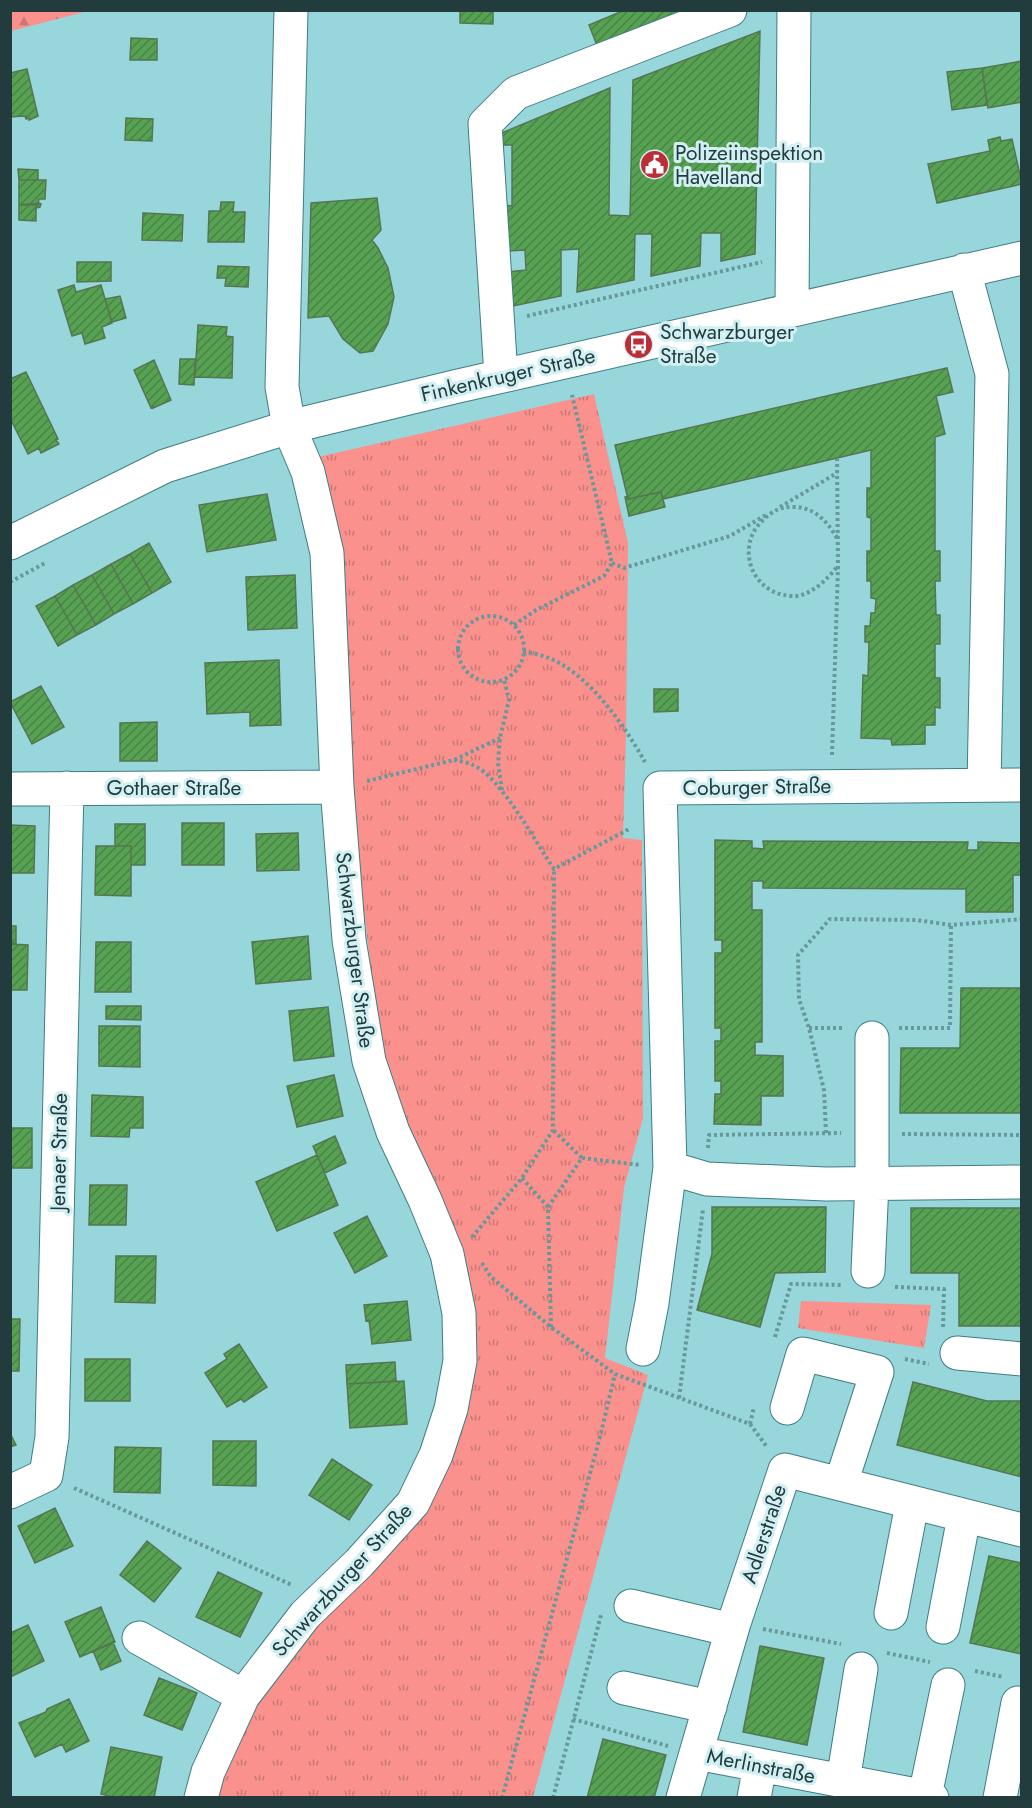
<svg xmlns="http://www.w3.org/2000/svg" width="1032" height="1808" viewBox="0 0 1032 1808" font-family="Jost,sans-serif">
<defs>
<pattern id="forest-firs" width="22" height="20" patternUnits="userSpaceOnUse" patternTransform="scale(1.5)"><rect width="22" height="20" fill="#fa918d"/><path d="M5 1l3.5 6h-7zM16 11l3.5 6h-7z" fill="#ca7875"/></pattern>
<pattern id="park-tufts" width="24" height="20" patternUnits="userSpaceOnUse" patternTransform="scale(1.5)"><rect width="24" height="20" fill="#fa918d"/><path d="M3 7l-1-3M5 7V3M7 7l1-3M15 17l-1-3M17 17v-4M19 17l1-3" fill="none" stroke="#ca7875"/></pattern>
<pattern id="building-hatch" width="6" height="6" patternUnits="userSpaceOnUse" patternTransform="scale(1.5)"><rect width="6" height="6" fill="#57a152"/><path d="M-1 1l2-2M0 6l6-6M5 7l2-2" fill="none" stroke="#488445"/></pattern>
</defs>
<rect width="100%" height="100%" fill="#97d6db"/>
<!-- forest -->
<path fill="url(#forest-firs)" d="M11,10H88V11L11,31Z"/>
<!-- park -->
<path fill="url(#park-tufts)" d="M594,394L628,543L626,737L623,838L642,840L643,1118L624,1188L605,1358L648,1375L533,1797L215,1798L220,1775L255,1705L298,1641L400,1541L444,1477L465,1397L380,1041L362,895L318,457Z
M801,1301L931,1305L924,1348L798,1328Z"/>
<!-- building -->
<path fill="url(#building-hatch)" stroke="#567653" stroke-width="1.5" d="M460,10H493V24L460,23Z
M625,10H695L598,48L589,25Z
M760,31L755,254L721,261V233H701L700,266L651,276L652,234H635L634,280L577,292L579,249L561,250V296L508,307L506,272L526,270L525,250L506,251L503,205L512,206V145H500L499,134L610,88L609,215L630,216L633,80Z
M131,38L157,39V60H130Z
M1022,61V102L988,108L982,68Z
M982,68L987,105L952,110L947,72Z
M27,69L38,116L29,120V118L26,119L25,116L10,117V73Z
M126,118L153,119L152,141L125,140Z
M1000,137L1001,141L1012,139L1022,184L937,203L928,164L990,151L988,140Z
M18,169L38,170V180H19Z
M19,180H46L45,199H39L38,205H19Z
M377,198L381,230L372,240L378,248L388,268L394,297L388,324L373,351L360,353L343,339L329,316L308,318L311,203Z
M221,202H234L233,212H245L244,242H208L209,211H220Z
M39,203L41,204L40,207L36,208V221L19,220V205Z
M143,213L183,215L182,241L142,240Z
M77,262H111V281L77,282Z
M218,266L249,267L248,287L225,286L226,278H217Z
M74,285L76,292L101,285L112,323L102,327L105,338L85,344L82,333L72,336L58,290Z
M120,296L126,318L112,322L105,299Z
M198,325L227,327L226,336L233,337L232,378L195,377Z
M180,359H195L194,385L179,384Z
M154,360L171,400L153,408V407L151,408L134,370Z
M947,368L953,392L936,396L945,434L935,437V551H940V581H935L936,615H940V644H935V678H940V708L935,707V725H925V744L892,745L891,739L861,738L863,675L868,676L869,642H865V626H870L871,613H875L876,599L871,598V581H867V551H871V518L867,517V488H871V450L663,499L661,492L628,499L615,445Z
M26,372L58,439L56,440L59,444L41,453L39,448L28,454L10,418V379Z
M661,492L665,507L629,516L625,497L628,496V499Z
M267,494L276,540L207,552L199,505Z
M149,543L171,582L152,593L130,554Z
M130,554L152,593L133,604L111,564Z
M111,564L133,604L114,614L92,575Z
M92,575L114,614L96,625L73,585Z
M295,575L297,628L248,630L246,577Z
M73,585L96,625L77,635L55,596Z
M55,596L77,635L58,646L36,606Z
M279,660L281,725L250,726V712L207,714L205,663Z
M41,686L64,727L32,744L10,702Z
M654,689H678V711L654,712Z
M157,722V761H120V723Z
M182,823H224V865H182Z
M115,824H145V865H131V846H115Z
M10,825L35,826L34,873H10Z
M298,833L299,870L257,871L256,834Z
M715,840L752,841V848L764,849L763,841L968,842L967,850H978V842L1022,843V875H1013V912H966V889L763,888V881H752V910H762V1042H755V1055L783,1056V1096H761V1125L714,1124L715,1094H721V1081H715V1041H721V1028H715V953H722V940H715Z
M96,846H131V896L95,895Z
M10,926H16V943H10Z
M308,936L311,979L256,984L252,942Z
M96,942H131V992H95Z
M10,944L28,945L27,990H10Z
M961,988H1022V1113H900L901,1048H960Z
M106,1006H141V1020L106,1019Z
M328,1007L334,1056L294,1061L289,1011Z
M99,1026H140V1067L99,1066Z
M334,1075L343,1116L297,1127L287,1086Z
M92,1095L143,1097V1128H130L129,1137L91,1136Z
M10,1128H32V1168H10Z
M335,1136L346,1163L325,1173L313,1146Z
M317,1155L338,1205L277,1231L256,1182Z
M90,1185H127L126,1225H89Z
M712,1207H826L825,1272L775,1273L760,1327L697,1310L712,1254Z
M911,1208H1022V1326H959V1273H911Z
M367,1216L387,1256L355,1273L334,1233Z
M116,1256H156L155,1303L115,1302Z
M407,1301L411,1340L372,1344L369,1320L366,1321L364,1305Z
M10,1319H20L19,1371H10Z
M239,1344L267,1387L244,1402L241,1399L227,1407L205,1373L227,1359L224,1354Z
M85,1359H130V1401H85Z
M395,1362L396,1381L347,1384L346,1365Z
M404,1381L407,1424L350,1428L347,1384Z
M913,1382L987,1401H1022V1477L897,1445Z
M10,1433L16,1445L10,1447Z
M213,1441H256V1486L213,1485Z
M115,1447L161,1448L160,1493L114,1492Z
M332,1459L372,1485L349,1520L309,1495Z
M55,1508L73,1546L35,1563L18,1526Z
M147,1541L181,1568L154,1602L120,1575Z
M989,1556L1022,1563V1654L970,1643Z
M218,1572L262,1593L240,1637L196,1617Z
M101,1607L115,1642L80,1657L65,1622Z
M28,1625L44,1661L10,1677V1633Z
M113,1642L121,1661L101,1670L93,1651Z
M760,1646L824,1658L807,1745L743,1732Z
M159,1678L197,1693L182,1730L144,1715Z
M69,1699L89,1741L66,1752L62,1744L35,1757L19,1723L46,1712L47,1709Z
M603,1739L666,1755L654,1798H587Z
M111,1747L162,1757L154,1798H117L101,1794Z"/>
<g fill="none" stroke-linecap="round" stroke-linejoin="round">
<defs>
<path id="minor" d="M964,270L992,374L984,785
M792,309L794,10
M501,376L485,124L516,93L730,10
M10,543L165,466L289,427L454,387L1022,258
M10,789L337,787
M670,1168L707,1179L826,1184L1022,1182
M868,1271L872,1183V1038
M643,1349L652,1303L670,1168L660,788L1022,785
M957,1353L1022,1359
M787,1408L803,1354L877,1372L841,1483
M10,1492L46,1475L52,1437L67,788
M631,1606L732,1630
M891,1613L912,1504
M943,1627L964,1517
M139,1638L243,1696
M624,1688L710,1707
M697,1753L932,1798
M843,1781L861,1669
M925,1796L948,1685
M201,1798L208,1772L243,1696L305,1615L359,1563L413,1503L436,1455L451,1409L460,1361L459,1313L447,1254L425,1200L393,1132L369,1061L349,940L337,787L327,553L308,472L289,427L282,387L291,10
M683,1798L734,1623L785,1470L1022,1530
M754,1798L760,1765
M1000,1798L1018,1703"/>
</defs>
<!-- minor casing -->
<use href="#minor" stroke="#3f7d82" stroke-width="35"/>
<!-- path -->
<path stroke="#68989c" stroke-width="4" stroke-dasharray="3 3" stroke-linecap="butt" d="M527,316L762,262
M780,507L837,473
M837,538C827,521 815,508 795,507C781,506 772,511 762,521C737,545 749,588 784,595C788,595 793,597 797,596C814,593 827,579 837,567
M612,563L624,568L730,536L766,515
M10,582L47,562
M458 649a33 33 0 1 1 66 0a33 33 0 1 1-66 0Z
M514,625L536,610L604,576L612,563L572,395
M523,651C531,653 539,654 546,657C587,671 624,725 645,762
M832,755L838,567L837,459
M454,760C460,761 467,762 473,765C500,776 536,843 554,869L631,828
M367,781L454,760L500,738
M502,790L498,763L500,738L509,700L504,679
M809,1028H844
M899,1028H950L951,925
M826,1133L824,1090L809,1028L799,999L798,955L830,919L916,920L951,925L1022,919
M902,1134L1022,1135
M708,1148L709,1135L841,1133
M582,1158L640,1165
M522,1178L548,1207L551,1327
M548,1207L582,1158L553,1130
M472,1237L522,1178L553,1130L554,869
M482,1263L491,1277L551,1327L615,1374L750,1424L767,1447
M895,1287L944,1289L943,1328
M775,1337L791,1284L842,1285
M905,1359L929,1364
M679,1398L703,1209
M750,1424L754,1407
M74,1488L292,1585
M763,1629L841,1644
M887,1653L930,1662
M975,1671L1003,1677
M573,1719L668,1746
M502,1798L601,1433L615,1374
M553,1798L601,1615"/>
<!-- minor -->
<use href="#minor" stroke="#fff" stroke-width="33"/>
</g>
<!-- icons -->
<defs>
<symbol id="civic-disc" viewBox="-11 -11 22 22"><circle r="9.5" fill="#bd2d37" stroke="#d2f0f3"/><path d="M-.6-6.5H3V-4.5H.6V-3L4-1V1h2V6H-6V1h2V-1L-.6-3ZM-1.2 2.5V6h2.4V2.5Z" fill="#fff"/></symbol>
<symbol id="bus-disc" viewBox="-11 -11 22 22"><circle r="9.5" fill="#bd2d37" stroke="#d2f0f3"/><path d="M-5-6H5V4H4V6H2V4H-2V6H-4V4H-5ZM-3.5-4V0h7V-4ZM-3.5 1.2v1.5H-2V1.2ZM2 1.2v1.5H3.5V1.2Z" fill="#fff"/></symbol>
</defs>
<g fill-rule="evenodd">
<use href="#civic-disc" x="638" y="148" width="33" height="33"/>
<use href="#bus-disc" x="622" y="328" width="33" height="33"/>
</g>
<g text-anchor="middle" stroke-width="6" stroke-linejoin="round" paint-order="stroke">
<!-- poi labels -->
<g font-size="21" fill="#223c3e" stroke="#d2f0f3" text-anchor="start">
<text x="675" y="160">Polizeiinspektion<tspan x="675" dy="24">Havelland</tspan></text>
<text x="660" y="339">Schwarzburger<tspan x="660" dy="24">Straße</tspan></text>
</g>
<!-- street labels -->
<g font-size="21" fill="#223c3e" stroke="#d2f0f3">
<text transform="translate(508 375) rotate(-13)" y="7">Finkenkruger Straße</text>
<text transform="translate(757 787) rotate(-1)" y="7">Coburger Straße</text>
<text x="174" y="795">Gothaer Straße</text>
<text transform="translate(355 950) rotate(83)" y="7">Schwarzburger Straße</text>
<text transform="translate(59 1152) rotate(-89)" y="7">Jenaer Straße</text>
<text transform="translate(764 1534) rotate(-72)" y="7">Adlerstraße</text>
<text transform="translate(342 1580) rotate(-48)" y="7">Schwarzburger Straße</text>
<text transform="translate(761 1766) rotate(11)" y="7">Merlinstraße</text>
</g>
</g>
<!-- border -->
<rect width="1032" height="1808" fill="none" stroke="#223c3e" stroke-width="24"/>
</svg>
